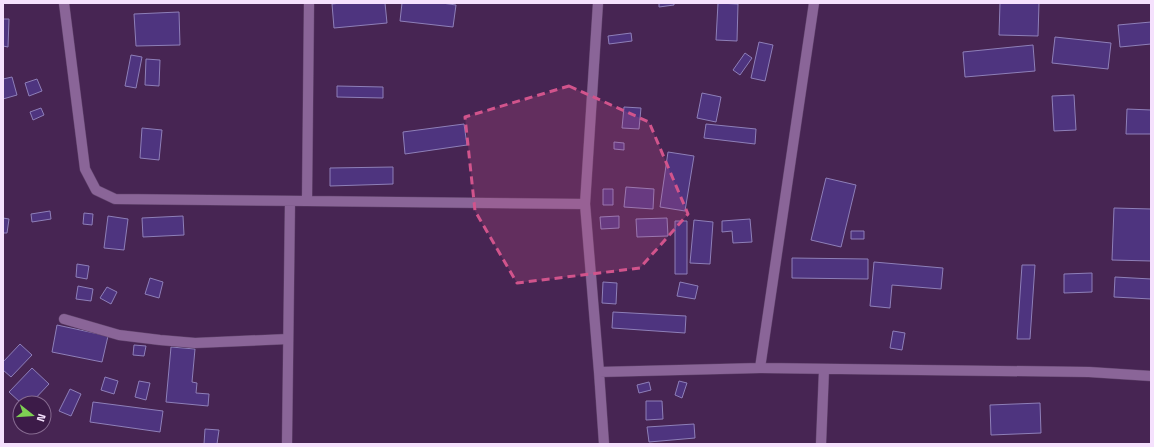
<svg xmlns="http://www.w3.org/2000/svg" width="1154" height="447" viewBox="0 0 1154 447" font-family="'Titillium Web',sans-serif">
<rect width="100%" height="100%" fill="#472553"/>
<!-- building -->
<path fill="#4e347f" stroke="#8e7fb8" d="M341,3H385L387,23L334,28L332,4Z
M402,3H442L456,5L453,27L400,21Z
M659,3H674V5L659,7Z
M718,3L738,4L737,41L716,40Z
M1000,3H1039L1038,36L999,35Z
M179,12L180,45L136,46L134,14Z
M3,19H9L8,47L3,46Z
M1151,22V44L1120,47L1118,25Z
M631,33L632,41L609,44L608,36Z
M1055,37L1111,43L1108,69L1052,63Z
M759,42L773,45L765,81L751,78Z
M1033,45L1035,71L965,77L963,52Z
M745,53L752,58L740,75L733,70Z
M131,55L142,57L136,88L125,86Z
M146,59L160,60L159,86L145,85Z
M12,77L17,95L3,99V79Z
M37,79L42,91L29,96L25,83Z
M337,86L383,87V98L337,97Z
M702,93L721,97L716,122L697,118Z
M1074,95L1076,130L1054,131L1052,96Z
M624,107L641,108L639,129L622,128Z
M41,108L44,115L33,120L30,112Z
M1127,109L1151,110V134H1126Z
M464,124L467,145L405,154L403,132Z
M706,124L756,129L755,144L704,138Z
M142,128L162,130L159,160L140,158Z
M614,142L624,143V150L614,149Z
M668,152L694,156L685,211L660,207Z
M393,167V184L330,186V168Z
M826,178L856,185L841,247L811,240Z
M626,187L654,189L653,209L624,207Z
M603,189H613V205H603Z
M1114,208L1151,209V261L1112,260Z
M50,211L51,219L32,222L31,214Z
M84,213L93,214L92,225L83,224Z
M108,216L128,219L124,250L104,248Z
M183,216L184,235L143,237L142,218Z
M619,216V228L601,229L600,217Z
M3,218L9,219L7,233H3Z
M667,218L668,236L637,237L636,219Z
M750,219L752,242L733,243L732,231L722,232V221Z
M694,220L713,222L710,264L690,263Z
M675,221H687V274H675Z
M851,231H864V239H851Z
M792,258L868,259V279L792,278Z
M874,262L943,268L941,289L892,285L890,308L870,306Z
M77,264L89,266L87,279L76,277Z
M1022,265H1035L1030,339H1017Z
M1092,273V292L1064,293V274Z
M1115,277L1151,279V299L1114,297Z
M150,278L163,282L159,298L145,294Z
M603,282L617,283L616,304L602,303Z
M680,282L698,286L695,299L677,296Z
M78,286L93,289L91,301L76,299Z
M107,287L117,292L111,304L100,298Z
M613,312L686,316L685,333L612,328Z
M57,325L108,336L102,362L52,352Z
M893,331L905,333L902,350L890,348Z
M20,344L32,355L11,377L3,370V362Z
M134,345L146,346L144,356L133,355Z
M171,347L195,349L192,382L197,383L196,393L209,394L208,406L166,402Z
M32,368L49,384L31,403H21L9,392Z
M105,377L118,381L114,394L101,390Z
M139,381L150,383L146,400L135,397Z
M679,381L687,383L682,398L675,395Z
M649,382L651,390L639,393L637,385Z
M70,389L81,394L71,416L59,411Z
M646,401H662L663,419L646,420Z
M93,402L163,411L160,432L90,422Z
M1040,403L1041,433L991,435L990,405Z
M694,424L695,438L649,442L647,427Z
M205,429L219,430L217,444H204Z"/>
<g fill="none" stroke-linecap="round" stroke-linejoin="round">
<defs>
<path id="street" d="M64,3L85,169L96,190L115,199L307,201
M309,3L307,201L585,204
M598,3L585,204L599,372
M64,319L119,335L160,340L195,343L288,339
M760,368L814,3
M287,444L290,201
M604,444L599,372L760,368L1089,372L1151,376
M821,444L824,370"/>
</defs>
<!-- street casing -->
<use href="#street" stroke="#60436b" stroke-width="11"/>
<!-- street -->
<use href="#street" stroke="#8a6598" stroke-width="10"/>
</g>
<!-- marked area -->
<path fill="#d1548c" fill-opacity="0.2" stroke="#d1548c" stroke-width="3" stroke-dasharray="8 5" stroke-linejoin="round" d="M569,86L649,122L688,214L640,268L517,283L475,211L465,117Z"/>
<!-- border -->
<rect width="1154" height="447" fill="none" stroke="#f5e1fd" stroke-width="8"/>
<!-- north arrow -->
<g transform="translate(32 415) rotate(107)"><circle r="19" fill="#3c1b48" stroke="#866a90"/>
<path d="M0-3L7 15L0 10L-7 15Z" fill="#7ed053"/>
<text y="-6" font-size="11" font-weight="bold" text-anchor="middle" fill="#f5e1fd">N</text>
</g>
</svg>
